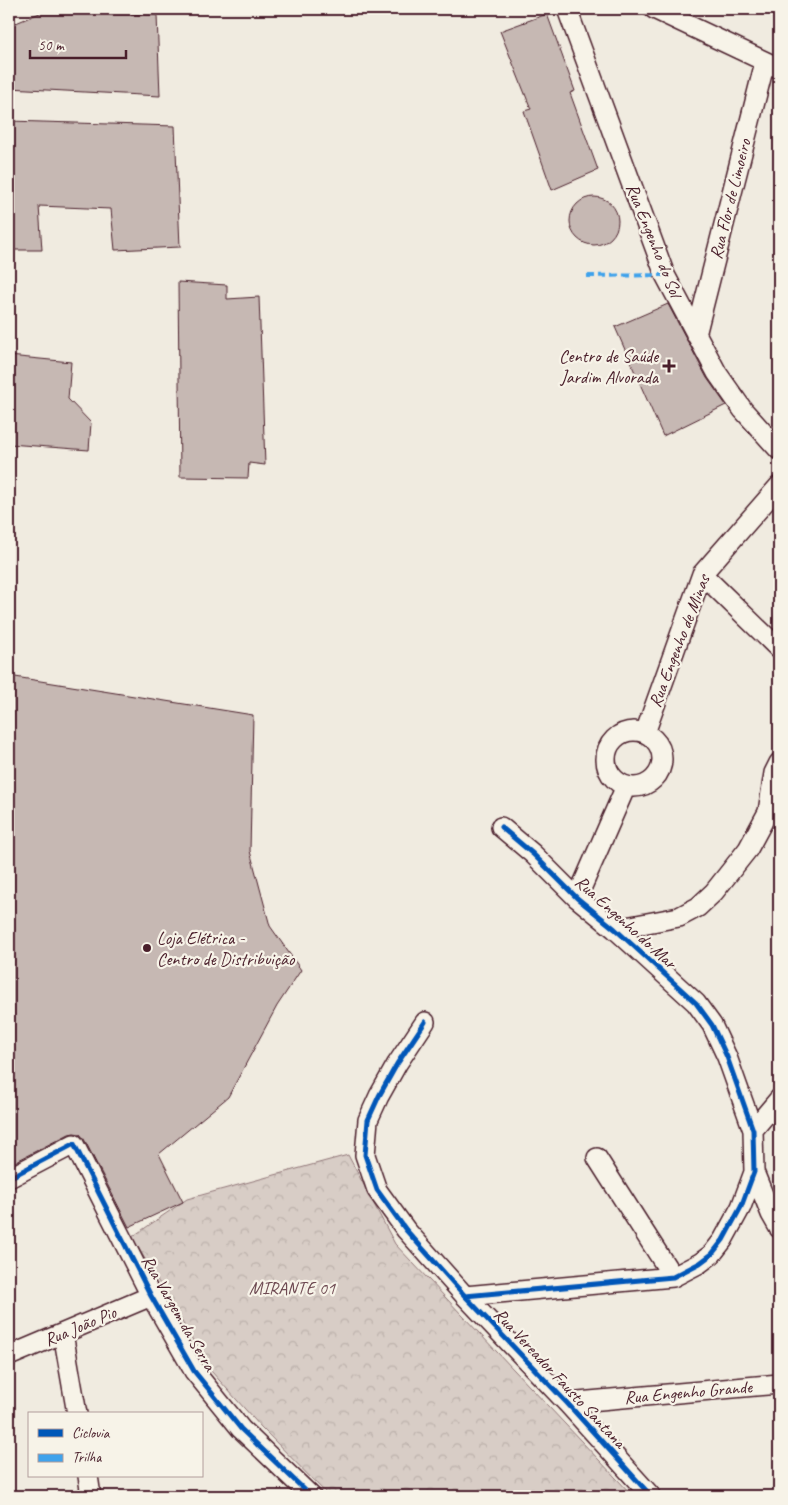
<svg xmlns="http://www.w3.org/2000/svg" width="788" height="1505" viewBox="0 0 788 1505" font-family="Caveat,sans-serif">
<defs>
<pattern id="park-crowns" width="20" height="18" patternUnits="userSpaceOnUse" patternTransform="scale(1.25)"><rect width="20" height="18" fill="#d8cdc6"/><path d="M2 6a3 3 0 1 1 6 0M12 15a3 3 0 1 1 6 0" fill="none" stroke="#bbb0aa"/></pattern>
</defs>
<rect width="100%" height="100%" fill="#f0ebe0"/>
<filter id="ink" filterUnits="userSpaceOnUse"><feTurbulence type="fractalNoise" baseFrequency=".02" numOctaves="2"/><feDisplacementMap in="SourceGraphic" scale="10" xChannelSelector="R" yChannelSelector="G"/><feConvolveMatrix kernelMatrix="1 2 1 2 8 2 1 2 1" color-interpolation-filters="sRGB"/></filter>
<g filter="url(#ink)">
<!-- park -->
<path fill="url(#park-crowns)" stroke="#917678" d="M348,1155L395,1244L633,1496H329L261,1427L211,1371L132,1237L187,1199Z"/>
<!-- building -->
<path fill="#c6b8b3" stroke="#4a1f2b" d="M49,9H73V13L157,15L160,96L9,88V26Z
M547,14L575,91L570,93L598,170L552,190L524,111L531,109L500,31Z
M9,121L175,126L180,247L115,250L111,209L39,206L42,250H9Z
M570 221a24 24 0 1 1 48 0a24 24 0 1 1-48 0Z
M178,282L227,285V299L259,297L265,465L249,463L248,478L180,477Z
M668,304L707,378L726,405L663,436L615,327Z
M9,356L71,362L68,399L91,423L89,450L9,444Z
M9,676L253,715L250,851L270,926L301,970L277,1006L228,1097L159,1154L183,1202L129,1227L84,1139L80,1134L74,1133L69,1134L9,1165Z"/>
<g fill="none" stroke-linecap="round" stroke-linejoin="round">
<defs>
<path id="minor" d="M567,9L665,275L717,373L743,410L779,450
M654,9L779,68
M696,335L765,62
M702,574L779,649
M606 759a28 28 0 1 1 56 0a28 28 0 1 1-56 0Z
M645,733L702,574L779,486
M577,898L626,786
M615,929L679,917L698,907L714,892L748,849L768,812L774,773L779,763
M425,1022L397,1064L379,1096L368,1120L365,1155L377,1190L406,1230L465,1296L567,1403L651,1496
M753,1130L779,1099
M597,1158L673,1277
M754,1172L771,1214L779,1228
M9,1178L74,1144L151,1296L194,1371L241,1429L311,1496
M465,1296L673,1277L700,1263L712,1254L723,1240L741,1207L754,1172L753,1130L727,1057L712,1025L696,1003L615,929L577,898L533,854L501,827
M63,1333L77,1414
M9,1356L151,1296
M567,1403L779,1384
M88,1476L91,1496"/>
</defs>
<!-- minor casing -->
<use href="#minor" stroke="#4a1f2b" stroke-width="22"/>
<!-- minor -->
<use href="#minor" stroke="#f7f3e8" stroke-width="19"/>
<!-- quiet -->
<path stroke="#40a2eb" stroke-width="4" stroke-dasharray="8 4" stroke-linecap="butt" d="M587,276L665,275"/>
<defs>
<path id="cycleway" d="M425,1022L397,1064L379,1096L368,1120L365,1155L377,1190L406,1230L465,1296L567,1403L651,1496
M9,1178L74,1144L151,1296L194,1371L241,1429L311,1496
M465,1296L673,1277L700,1263L712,1254L723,1240L741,1207L754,1172L753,1130L727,1057L712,1025L696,1003L615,929L577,898L533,854L501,827"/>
</defs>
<!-- cycleway casing -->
<use href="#cycleway" stroke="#f7f3e8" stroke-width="8"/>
<!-- cycleway -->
<use href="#cycleway" stroke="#0057b8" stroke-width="5"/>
</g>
</g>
<!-- markers -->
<g fill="#4a1f2b" stroke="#f7f3e8" stroke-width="2">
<path d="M666.5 358.5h5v5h5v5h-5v5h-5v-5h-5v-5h5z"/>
<circle cx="147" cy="948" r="5"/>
</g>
<g text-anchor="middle" stroke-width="4.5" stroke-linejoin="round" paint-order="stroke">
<!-- street labels -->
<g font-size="18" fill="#4a1f2b" stroke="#f7f3e8">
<text transform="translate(730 199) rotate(-76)" y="6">Rua Flor de Limoeiro</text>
<text transform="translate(654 240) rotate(68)" y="6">Rua Engenho do Sol</text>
<text transform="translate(679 641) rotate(-69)" y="6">Rua Engenho de Minas</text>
<text transform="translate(626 922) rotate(42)" y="6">Rua Engenho do Mar</text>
<text transform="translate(179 1313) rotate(60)" y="6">Rua Vargem da Serra</text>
<text transform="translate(80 1326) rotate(-23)" y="6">Rua João Pio</text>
<text transform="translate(560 1378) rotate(47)" y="6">Rua Vereador Fausto Santana</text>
<text transform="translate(688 1392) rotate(-5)" y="6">Rua Engenho Grande</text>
</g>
<!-- poi labels -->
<g font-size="18" fill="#4a1f2b" stroke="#f7f3e8" text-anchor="end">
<text x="658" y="362">Centro de Saúde<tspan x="658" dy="21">Jardim Alvorada</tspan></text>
<text x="157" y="944" text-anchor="start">Loja Elétrica -<tspan x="157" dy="21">Centro de Distribuição</tspan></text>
</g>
<!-- park labels -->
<g font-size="18" fill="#6e4a52" stroke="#f7f3e8">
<text x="292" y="1294">MIRANTE 01</text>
</g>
</g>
<!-- margin -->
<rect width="788" height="1505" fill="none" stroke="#f7f3e8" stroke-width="30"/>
<rect x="15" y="15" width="758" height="1475" fill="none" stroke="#4a1f2b" stroke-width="2" filter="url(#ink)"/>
<!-- legend -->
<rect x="28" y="1412" width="175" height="65" fill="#f7f3e8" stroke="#b29e9c"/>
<rect x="38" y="1429" width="25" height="8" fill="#0057b8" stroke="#b29e9c"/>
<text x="72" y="1438" font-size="15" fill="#4a1f2b">Ciclovia</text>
<rect x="38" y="1454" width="25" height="8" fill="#40a2eb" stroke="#b29e9c"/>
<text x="72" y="1462" font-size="15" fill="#4a1f2b">Trilha</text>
<!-- scale -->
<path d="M30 50v8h96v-8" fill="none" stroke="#4a1f2b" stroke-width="2.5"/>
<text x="38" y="50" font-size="15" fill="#4a1f2b" stroke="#f7f3e8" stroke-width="4" paint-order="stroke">50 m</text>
</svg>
